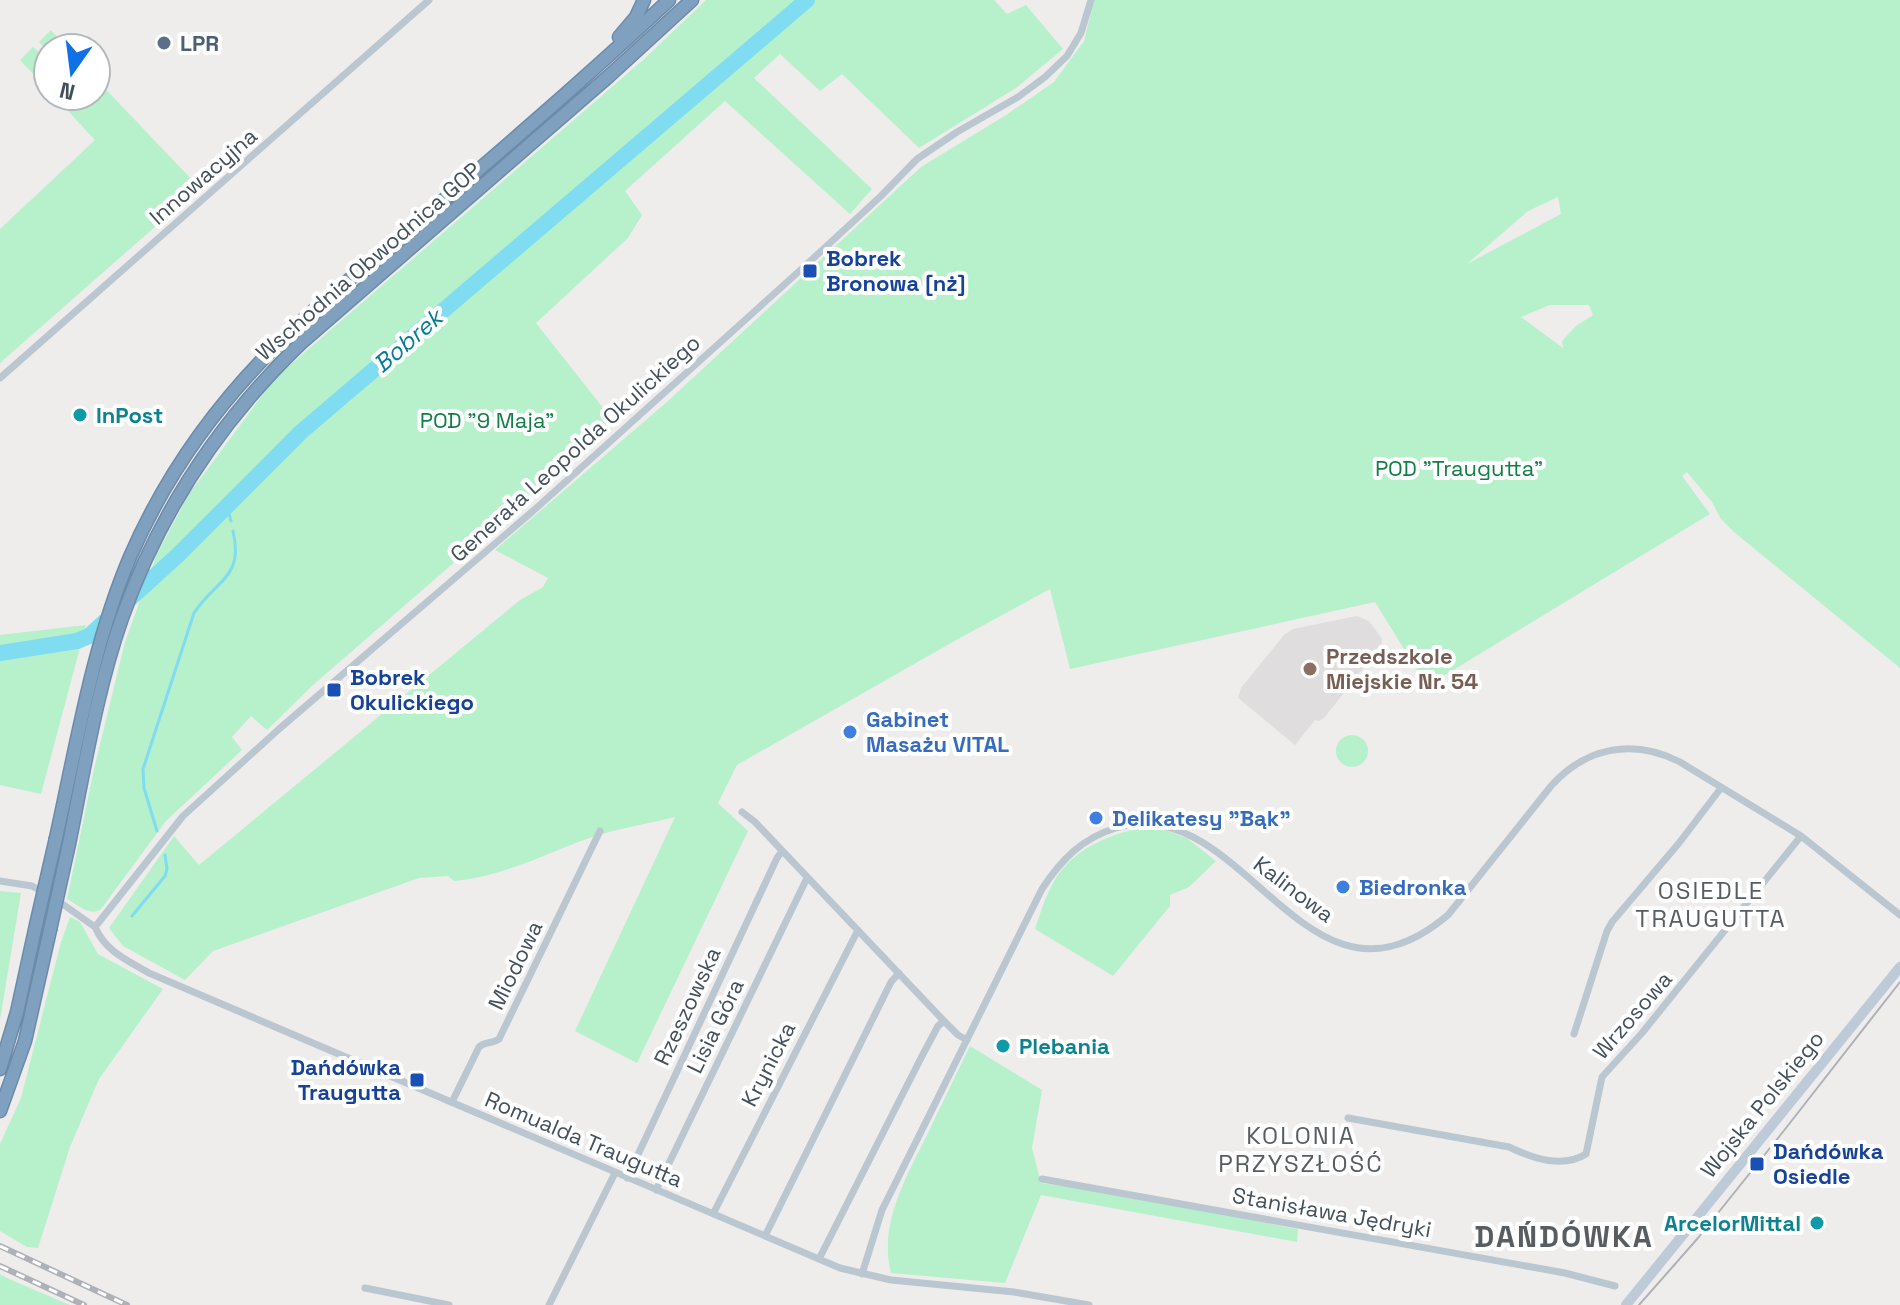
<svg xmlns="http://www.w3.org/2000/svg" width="1900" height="1305" viewBox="0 0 1900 1305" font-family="'Space Grotesk',sans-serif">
<rect width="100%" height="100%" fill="#efecec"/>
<!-- education -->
<path fill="#e0ddde" d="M1357,616L1369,621L1382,639L1381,646L1324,718L1319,721L1315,720L1295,745L1238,698L1241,688L1284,635L1293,629Z"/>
<!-- green -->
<path fill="#b6f1cb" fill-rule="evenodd" d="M706,0H994L1007,14L1026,5L1063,49L1016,88L919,148L842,74L820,91L780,54L754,78L872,189L850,214L725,101L625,191L642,215L628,238L536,323L615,423L313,685L267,730L251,716L232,737L242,750L166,821L101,909C90,917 78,905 67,899L94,769L125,642L157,554L189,494L275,378L643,60Z
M1094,0H1900V668L1734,532L1721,519L1712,502L1687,472L1682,476L1710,514L1427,686L1375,602L1070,669L1050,589L958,639L737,765L718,803L748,831L637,1063L575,1031L675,817C651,823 626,827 602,834C553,849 506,877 454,881L448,876L419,878L213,951L185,980L123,946L109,928L174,836L199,865L520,600L543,587L548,578L495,550L668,401L921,167L1006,115L1054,82L1084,41ZM1558,197L1561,214L1467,264L1528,211ZM1550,305H1589L1593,315L1576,326L1562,341L1563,348L1521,317Z
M51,30L67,48H48V90L20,60L33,47L40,53L44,48L39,42Z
M96,79L194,182L197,190L0,363V229L95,140L54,96H96Z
M86,625L41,794L0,785V635Z
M1336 751a16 16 0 1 1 32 0a16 16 0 1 1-32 0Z
M1143,827L1168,831L1188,839L1216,861L1189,887L1170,895V906L1113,976L1035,929C1040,915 1044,900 1051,887C1069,850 1105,836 1143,827Z
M0,891L21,893L0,1020Z
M70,917L80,922L98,954L163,989L99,1079L70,1147L38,1248L27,1247L0,1231V1144L21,1098L61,942Z
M970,1046L1042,1090L1032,1148L1041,1183L1100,1191L1298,1229L1297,1242L1041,1195L1005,1283L891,1273C878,1223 908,1174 929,1131C942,1103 956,1075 970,1046Z
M0,1274L9,1279L70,1305H0Z"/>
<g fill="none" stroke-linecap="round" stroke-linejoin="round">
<!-- stream -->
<path stroke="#80dcf0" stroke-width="3" d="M227,506L231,521
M157,831L144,788L143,769L194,613C216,579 244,579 233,531
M132,916L165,876L167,869L165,855"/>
<!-- river -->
<path stroke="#80dcf0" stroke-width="16" d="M0,653L77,641L89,636L178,555L301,432L807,0"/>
<defs>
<path id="highway" d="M619,37L636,17L644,0
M56,838C77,743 92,647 130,557C162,483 209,415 265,357C312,308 368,265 419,221C503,149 588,76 669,0
M69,844C84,770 97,689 122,618C159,513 221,420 301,343L609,76L692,0
M0,1069L17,1012L36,925
M0,1111L25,1041L50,930"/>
</defs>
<!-- highway casing -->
<use href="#highway" stroke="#6b8baa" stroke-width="15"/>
<!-- street -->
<path stroke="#bbc7d0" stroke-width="7" d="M0,378L429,0
M742,812L755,822L944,1021L958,1035L967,1040
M0,881L32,886L43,892
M54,898L95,927
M95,927L183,816L279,729L533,511L806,265L881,196L917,159L957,132L1018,97L1045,77L1067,56L1081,33L1091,0
M95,927C106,952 127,960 149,973L840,1268L891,1280L1014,1292L1089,1305
M1574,1034L1607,931L1612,922L1679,843L1721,788
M452,1102L479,1047C485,1041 493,1044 499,1039L600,831
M1348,1118L1509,1147C1532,1158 1562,1169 1586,1154L1602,1077L1642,1033L1801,836
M627,1178L777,858L782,851
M1042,1179L1565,1273L1615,1286
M656,1190L807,878
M713,1214L858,930
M765,1236L891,982L899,973
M819,1259L922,1056L938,1026L944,1021
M862,1274L882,1210L1042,889C1061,860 1082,838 1116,828C1246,790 1305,1036 1448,915L1551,786C1586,747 1633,738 1680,762L1801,836L1900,915
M365,1288L449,1305
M549,1305L615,1173"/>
<!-- secondary -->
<path stroke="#bdcad7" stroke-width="10" d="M1626,1305L1900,967"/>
<!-- highway -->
<use href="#highway" stroke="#80a0bf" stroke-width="12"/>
<!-- tram -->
<path stroke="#aeb1b7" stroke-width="2" d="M1639,1305L1698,1238L1786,1128L1900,982"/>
<defs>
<path id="rail" d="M0,1246L127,1305
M0,1266L84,1305"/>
</defs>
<!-- rail casing -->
<use href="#rail" stroke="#aeb1b7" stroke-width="6"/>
<!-- rail -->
<use href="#rail" stroke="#fff" stroke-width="3" stroke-dasharray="9" stroke-linecap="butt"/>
<defs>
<path id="highway-bridge" d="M36,925L56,838
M50,930L69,844"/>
</defs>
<!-- highway-bridge casing -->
<use href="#highway-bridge" stroke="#6b8baa" stroke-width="15" stroke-linecap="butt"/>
<!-- highway-bridge -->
<use href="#highway-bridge" stroke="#80a0bf" stroke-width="12"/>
</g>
<!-- markers -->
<circle fill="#5c6f8a" stroke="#fff" stroke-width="3" cx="164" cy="43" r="8"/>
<g fill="#1a4fb4" stroke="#fff" stroke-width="3">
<rect x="802" y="263" width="16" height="16" rx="4"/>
<rect x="326" y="682" width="16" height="16" rx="4"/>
<rect x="409" y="1072" width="16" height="16" rx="4"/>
<rect x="1749" y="1156" width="16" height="16" rx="4"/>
</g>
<g fill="#0f9aa8" stroke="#fff" stroke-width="3">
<circle cx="80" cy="415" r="8"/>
<circle cx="1003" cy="1046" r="8"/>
<circle cx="1817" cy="1223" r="8"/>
</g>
<circle fill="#8d6e63" stroke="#fff" stroke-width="3" cx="1310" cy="669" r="8"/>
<g fill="#3f7fe0" stroke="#fff" stroke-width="3">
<circle cx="850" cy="732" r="8"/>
<circle cx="1096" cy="818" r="8"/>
<circle cx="1343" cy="887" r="8"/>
</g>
<g text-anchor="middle" stroke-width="8" stroke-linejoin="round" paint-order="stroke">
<!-- service labels -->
<g font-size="22" font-weight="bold" fill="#4e5e75" stroke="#fff" text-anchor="start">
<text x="180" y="51">LPR</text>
</g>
<!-- street labels -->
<g font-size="22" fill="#43505a" stroke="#fff">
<text transform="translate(203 176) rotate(-41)" y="8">Innowacyjna</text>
<text transform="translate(368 261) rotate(-41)" y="8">Wschodnia Obwodnica GOP</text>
<text transform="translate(575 448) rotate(-42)" y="8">Generała Leopolda Okulickiego</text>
<text transform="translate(1294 889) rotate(37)" y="8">Kalinowa</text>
<text transform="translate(515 965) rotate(-64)" y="8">Miodowa</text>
<text transform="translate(687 1006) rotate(-65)" y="8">Rzeszowska</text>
<text transform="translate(1632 1015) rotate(-49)" y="8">Wrzosowa</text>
<text transform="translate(715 1026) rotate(-64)" y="8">Lisia Góra</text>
<text transform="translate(768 1064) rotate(-63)" y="8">Krynicka</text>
<text transform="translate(1762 1104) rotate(-51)" y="8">Wojska Polskiego</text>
<text transform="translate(584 1139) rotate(23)" y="8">Romualda Traugutta</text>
<text transform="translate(1332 1212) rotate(10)" y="8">Stanisława Jędryki</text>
</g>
<!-- transit labels -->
<g font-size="22" font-weight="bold" fill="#164399" stroke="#fff" text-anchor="start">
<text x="826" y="266">Bobrek<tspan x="826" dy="25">Bronowa [nż]</tspan></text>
<text x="350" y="685">Bobrek<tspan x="350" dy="25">Okulickiego</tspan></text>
<text x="401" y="1075" text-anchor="end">Dańdówka<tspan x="401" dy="25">Traugutta</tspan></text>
<text x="1773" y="1159">Dańdówka<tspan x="1773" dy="25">Osiedle</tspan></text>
</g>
<!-- culture labels -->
<g font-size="22" font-weight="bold" fill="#0d838f" stroke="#fff" text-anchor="start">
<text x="96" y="423">InPost</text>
<text x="1019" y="1054">Plebania</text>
<text x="1801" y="1231" text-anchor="end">ArcelorMittal</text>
</g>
<!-- park labels -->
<g font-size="22" fill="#117f45" stroke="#fff">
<text x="487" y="428">POD "9 Maja"</text>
<text x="1459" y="476">POD "Traugutta"</text>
</g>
<!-- education labels -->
<g font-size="22" font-weight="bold" fill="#785e54" stroke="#fff" text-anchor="start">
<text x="1326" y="664">Przedszkole<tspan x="1326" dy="25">Miejskie Nr. 54</tspan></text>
</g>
<!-- shop labels -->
<g font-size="22" font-weight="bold" fill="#366cbe" stroke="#fff" text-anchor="start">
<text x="866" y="727">Gabinet<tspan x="866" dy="25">Masażu VITAL</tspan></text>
<text x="1112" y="826">Delikatesy "Bąk"</text>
<text x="1359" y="895">Biedronka</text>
</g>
<!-- water labels -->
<g font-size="24" font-style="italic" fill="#067b95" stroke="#fff">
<text transform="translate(408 341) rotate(-41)" y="8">Bobrek</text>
</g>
<!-- neighbourhood labels -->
<g font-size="24" letter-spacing="2" fill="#585d61" stroke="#fff">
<text x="1711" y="899">OSIEDLE<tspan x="1711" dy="28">TRAUGUTTA</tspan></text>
<text x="1301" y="1144">KOLONIA<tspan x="1301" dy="28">PRZYSZŁOŚĆ</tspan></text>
</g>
<!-- district labels -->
<g font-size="30" font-weight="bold" letter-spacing="2" fill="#585d61" stroke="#fff">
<text x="1564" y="1247">DAŃDÓWKA</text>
</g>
</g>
<!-- north arrow -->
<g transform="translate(72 72) rotate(194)"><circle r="38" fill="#ffffff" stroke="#b4b9bd" stroke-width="2"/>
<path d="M0-6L14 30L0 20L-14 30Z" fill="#0e72e6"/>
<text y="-12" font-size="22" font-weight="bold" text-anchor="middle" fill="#43505a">N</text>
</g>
</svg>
